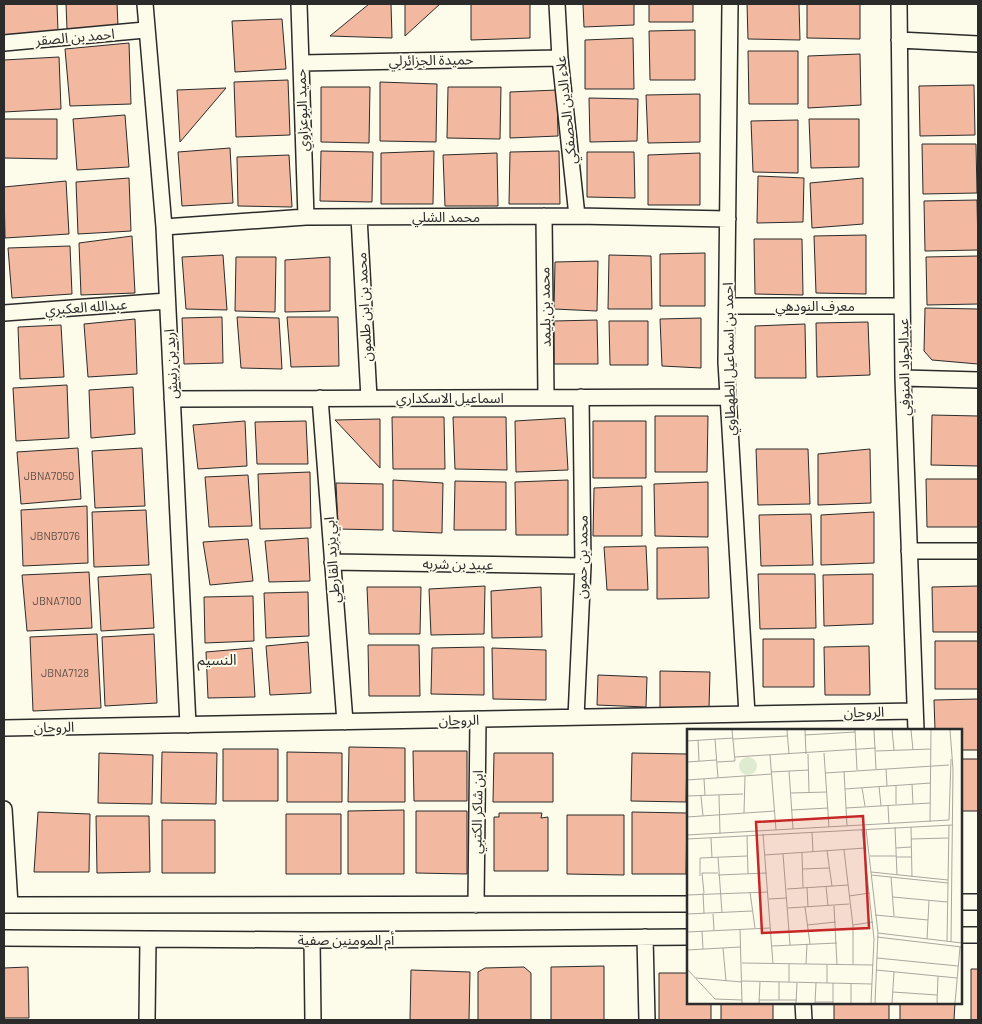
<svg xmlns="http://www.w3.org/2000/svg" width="982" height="1024" viewBox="0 0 982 1024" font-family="Barlow,'Noto Sans Arabic',sans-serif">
<rect width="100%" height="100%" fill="#fdfbea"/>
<!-- building -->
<path fill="#f2b8a0" stroke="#2b2b2b" d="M4,4H57L58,31L4,35Z
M66,4H117L118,26L67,29Z
M369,4H391L392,38L330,36Z
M405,4H440L405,36Z
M471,4H530V38L471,40Z
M583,4H634V25L584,27Z
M649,4H693V22H649Z
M747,4H799L800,40L748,39Z
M807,4H860V39L807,38Z
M282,19L286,69L235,72L232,21Z
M695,30V80H650L649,31Z
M633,38L634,89H585V40Z
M129,43L131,104L70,106L65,49Z
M748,51H798V104H749Z
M860,54L861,105L808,108V56Z
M59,57L61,109L4,112V60Z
M288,80L290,135L236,137L234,82Z
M380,82L437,84L436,142L380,141Z
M974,85L975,135L920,136L919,86Z
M321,87H370L369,143L321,142Z
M448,87H501L500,139L447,138Z
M226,88L180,142L177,90Z
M557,90L558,136L510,138V92Z
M700,94V142L648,143L646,95Z
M589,98L638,99L637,141L590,142Z
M125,115L129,167L77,170L73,119Z
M4,119H57V159L4,158Z
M809,119H859V167L811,168Z
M798,120V173L753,172L751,121Z
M922,144H976L977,193L923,194Z
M230,148L233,203L182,206L178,152Z
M321,151L373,152L372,202L320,201Z
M434,151L433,204H381V153Z
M559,151L560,204H509L510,152Z
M587,152H634L635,198L587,197Z
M497,153L498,206H445L443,155Z
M700,153V205H648V155Z
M289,155L292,207L238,206L237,157Z
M758,176L804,178L803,222L757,223Z
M129,178L131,231L78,234L76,182Z
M863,178V224L812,228L810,183Z
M66,181L69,234L5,238L4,187Z
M977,200L978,250L925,251L924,201Z
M866,235V294L816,293L814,236Z
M132,236L135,293L81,295L79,243Z
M754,239H802L803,295L755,294Z
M70,246L72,294L12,298L8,248Z
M705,253V306H660V254Z
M223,255L227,310L186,309L182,257Z
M609,255L651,256L652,309H608Z
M978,256V304L927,305L926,257Z
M236,257H276L275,312L235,311Z
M330,257V311L285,312V260Z
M598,261L597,311L554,309L555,262Z
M925,308L978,309V364L932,360L924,351Z
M222,317L223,363L184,364L182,318Z
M237,317L279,318L282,369L241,368Z
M287,317H338L339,366L291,367Z
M701,318V368L662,366L660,319Z
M135,319L137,374L88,377L84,324Z
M597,320L598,364H554V321Z
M609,321H648V365H610Z
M868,322L870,375L817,377L816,323Z
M805,324L806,378H755V326Z
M61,325L64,377L20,379L18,327Z
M67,385L69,438L16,441L13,388Z
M133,387L135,434L91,438L89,390Z
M932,415L978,416V466L931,465Z
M655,416H708L707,472H655Z
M392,417H444L445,469H393Z
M453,417H506L507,470L455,469Z
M565,418L568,470L516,472L515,421Z
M380,419V468L335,420Z
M245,421L247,466L198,469L193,425Z
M306,421L308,464H257L255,422Z
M593,421H646V478H593Z
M78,448L81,499L21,504L17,452Z
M142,448L145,506L95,508L92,451Z
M756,449H808L810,504L758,505Z
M870,449L871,503L818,505V454Z
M310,472L311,528L260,529L258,474Z
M248,475L252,526L209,527L205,477Z
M926,479H978V527H927Z
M393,480L443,483L442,533L393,531Z
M568,480V535H516L515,482Z
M455,481L506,482V530H454Z
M708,482V537L655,536L654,484Z
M336,483L383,484V530L338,529Z
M642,486V536H593L594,488Z
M87,506L88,563L23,566L21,510Z
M146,510L149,565L94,567L92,512Z
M874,512V563L821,565V515Z
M811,514L813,565L761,566L759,515Z
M308,538L310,581L269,582L265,541Z
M248,539L253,581L210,585L203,542Z
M646,546L648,590H607L604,547Z
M708,547L709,598L657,599V548Z
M89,572L92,628L27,631L22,575Z
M151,574L154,628L101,631L98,577Z
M758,574H815L816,628L760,629Z
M873,574V624L824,626L823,575Z
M485,586L484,634L431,635L429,589Z
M978,586V632H933L932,587Z
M367,587H421L420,634H369Z
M541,587L542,637L492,638L491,591Z
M308,592L309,636L266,638L264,593Z
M253,596L254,641L205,643L204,597Z
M97,634L101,708L33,711L30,637Z
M154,634L157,703L105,706L102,637Z
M763,639H814V687H763Z
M935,641H978V689H935Z
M308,642L311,693L270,695L266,646Z
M368,645H419L420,696H369Z
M869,646L870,695H825L824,647Z
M484,647V695L431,694L432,648Z
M252,648L255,697L208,698L206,652Z
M492,648L546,650V700L493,699Z
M660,671L710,672L709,708H660Z
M598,675L647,677L646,707L597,705Z
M978,699V750H961V730H935L934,700Z
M349,747L405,748V802H348Z
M223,749H278V801H223Z
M413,751H467V801H414Z
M162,752L217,753L216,804L161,803Z
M287,752L342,753V802H287Z
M99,753L153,755L152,804L98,803Z
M494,753H553V802H493Z
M632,753L687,754L686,802L631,801Z
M961,759H978V811H961Z
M404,810V874H348V811Z
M416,811H467V874L416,873Z
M38,812L90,814L89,872H34Z
M632,812L687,813L686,874H632Z
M499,813H542L541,818L548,817V871H494V817H499Z
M286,814H341V874H286Z
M567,815H624V875L567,874Z
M96,816H149L150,872L97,873Z
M162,820H215V873H162Z
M604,966V1020H551V967Z
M28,967L29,1018H4V968Z
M524,967L531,973V1020H478V972L485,968Z
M971,969H978V1020H971Z
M411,970L470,972L469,1020H410Z
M659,973H688V1003H711V1020H659Z
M721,1003H773V1020H721Z
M834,1003H889V1020H834Z
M900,1003H955L954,1020H900Z"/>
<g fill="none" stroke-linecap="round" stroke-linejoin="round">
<defs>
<path id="street" d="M145,4L164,227L188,725
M299,4L306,217
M557,4L560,58L577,216
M730,4L726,362L747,714
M899,4L903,378L916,730
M899,40L978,44
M4,43L145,30
M301,63L560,58
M544,216L546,397
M359,217L369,398
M164,227L306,217L577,216L728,219
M727,306H902
M4,313L167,301
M903,378L978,380
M320,398L345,722
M172,399L728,397
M909,551H978
M332,562L583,566
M576,717L583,566L581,397
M4,728L915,711
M4,809L10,905
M961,902H978
M4,905L688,904
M476,905L478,719
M961,935H978
M645,937L647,1020
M4,938L312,940L688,937
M312,940L313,1020
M803,1003L804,1020
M147,1020L148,940"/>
</defs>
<!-- street casing -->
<use href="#street" stroke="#2b2b2b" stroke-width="18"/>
<!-- street -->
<use href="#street" stroke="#fdfbea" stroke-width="15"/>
</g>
<g text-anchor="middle" stroke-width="4" stroke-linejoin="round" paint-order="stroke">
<!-- number labels -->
<g font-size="11" fill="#5d4e48">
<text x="49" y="480">JBNA7050</text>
<text x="55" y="540">JBNB7076</text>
<text x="57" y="605">JBNA7100</text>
<text x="65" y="677">JBNA7128</text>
</g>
<!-- street labels -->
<g font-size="14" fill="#2b2b2b" stroke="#fdfbea">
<text transform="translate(75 37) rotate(-5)" y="5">احمد بن الصقر</text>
<text transform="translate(431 60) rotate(-1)" y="5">حميدة الجزائرلي</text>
<text transform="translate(302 110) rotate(-92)" y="5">حميد البوعزاوي</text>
<text transform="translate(566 110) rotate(-96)" y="5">علاء الدين الحصفكي</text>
<text x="446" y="222">محمد الشلي</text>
<text x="815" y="311">معرف النودهي</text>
<text transform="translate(86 307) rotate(-4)" y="5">عبدالله العكبري</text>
<text transform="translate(364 307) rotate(-93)" y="5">محمد بن ابن طلمون</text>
<text transform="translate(545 307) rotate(-91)" y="5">محمد بن بليمد</text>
<text transform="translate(729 359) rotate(-91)" y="5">احمد بن اسماعيل الطهطاوي</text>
<text transform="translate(171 364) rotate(-93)" y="5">اربد بن رنيش</text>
<text transform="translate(904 367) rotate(-91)" y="5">عبدالجواد المنوفي</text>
<text x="450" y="403">اسماعيل الاسكداري</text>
<text transform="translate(582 557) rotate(-89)" y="5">محمد بن حمون</text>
<text transform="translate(332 560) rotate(-94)" y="5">ابي يزيد القارطي</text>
<text transform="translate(458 564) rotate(1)" y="5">عبيد بن شربه</text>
<text transform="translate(864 712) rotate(-1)" y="5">الروحان</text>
<text transform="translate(459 720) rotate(-1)" y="5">الروحان</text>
<text transform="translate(54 727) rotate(-1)" y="5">الروحان</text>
<text transform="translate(477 812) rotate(-89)" y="5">ابن شاكر الكتبي</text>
<text x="346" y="945">أم المومنين صفية</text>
</g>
<!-- neighbourhood labels -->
<g font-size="15" fill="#2b2b2b" stroke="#fdfbea">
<text x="217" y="665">النسيم</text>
</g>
</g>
<!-- overview -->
<g transform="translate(687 729)">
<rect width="275" height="275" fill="#fdfbea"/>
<path d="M52 37a9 9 0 1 1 18 0a9 9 0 1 1-18 0Z" fill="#deebd1"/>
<path fill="none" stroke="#a9a89e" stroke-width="1" d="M100,1L102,25M118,1L119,25M168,1L170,41M187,1L189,40M205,1L207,21M224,1L226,21M263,1L266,40L264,213M118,6L168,3M28,10L31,49M46,10L100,7M11,11L12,32M0,12L46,9M189,22L244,20M137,24L142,98M121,25L122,63M83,26L89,101M48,28L189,19M0,33L29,31M30,33L48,32L45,1M199,40L200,57M102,42L106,100M157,42L160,97M84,43L122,41M138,44L262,36M17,50L18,66M0,51L85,45M225,55L226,75M192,57L194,77M209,57V75M175,59L178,77M158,60L244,54M104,64L140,63M32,66L33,105M0,67L56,65M14,67L16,87M201,77L202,95M159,79L243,74M105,81L141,79M57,84L58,47M0,88L88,82M262,91L264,30M243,93L244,1M208,98L210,146M224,98L225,148M175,100L187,210L184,274M179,100L191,204L188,274M125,103L126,123M76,105L86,235M0,106L262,91M60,107L61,145M24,109L25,129M0,110L265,96M224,110L261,109M209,119L224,118M157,121L166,197V236M140,122L145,157M115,124L116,159M96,125L103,216M78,126L178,119M183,127H209M31,128L35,184M209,128H225M115,140L142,139M184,143L261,151M15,144L17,164M15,144H31M31,146L80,144M184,146L261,154M13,147V129L60,127M204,148L207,187M139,157L141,177M120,158L121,178M100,160L161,156M63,163L68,199M16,164L17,184M0,166L81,163M162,167L183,164M206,168L260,173M82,170L100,169M147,177L150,236M118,178L123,215M101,179L162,175M0,185L65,182M26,185L27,201M188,186L241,191M120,196L149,193M166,196L186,193M53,200L55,274M15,202L16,220M0,203L83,199M191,204L275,214M190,208L275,218M240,210L242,172M260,212L262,96M85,217L150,214M36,219L39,252M0,221L53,218M190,229L271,237M55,234L186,236M119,235L120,215M0,240L28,270L55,271M189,241L270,249M9,249L55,253M55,252L185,255M102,253V235M140,254V236M146,254V274M206,263L250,266M72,271H110M92,271V253M128,273H146M72,274L73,253M109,274L110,254M128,274L129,254M164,274V255M205,274L207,243M250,274L251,247M268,274L273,218"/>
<path fill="#c62828" fill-opacity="0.15" stroke="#c62828" stroke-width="2.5" d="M176,87L182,199L75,204L69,93Z"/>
<rect width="275" height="275" fill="none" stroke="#2b2b2b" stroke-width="2.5"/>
</g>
<!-- border -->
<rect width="982" height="1024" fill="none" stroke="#2b2b2b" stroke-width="10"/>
</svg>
